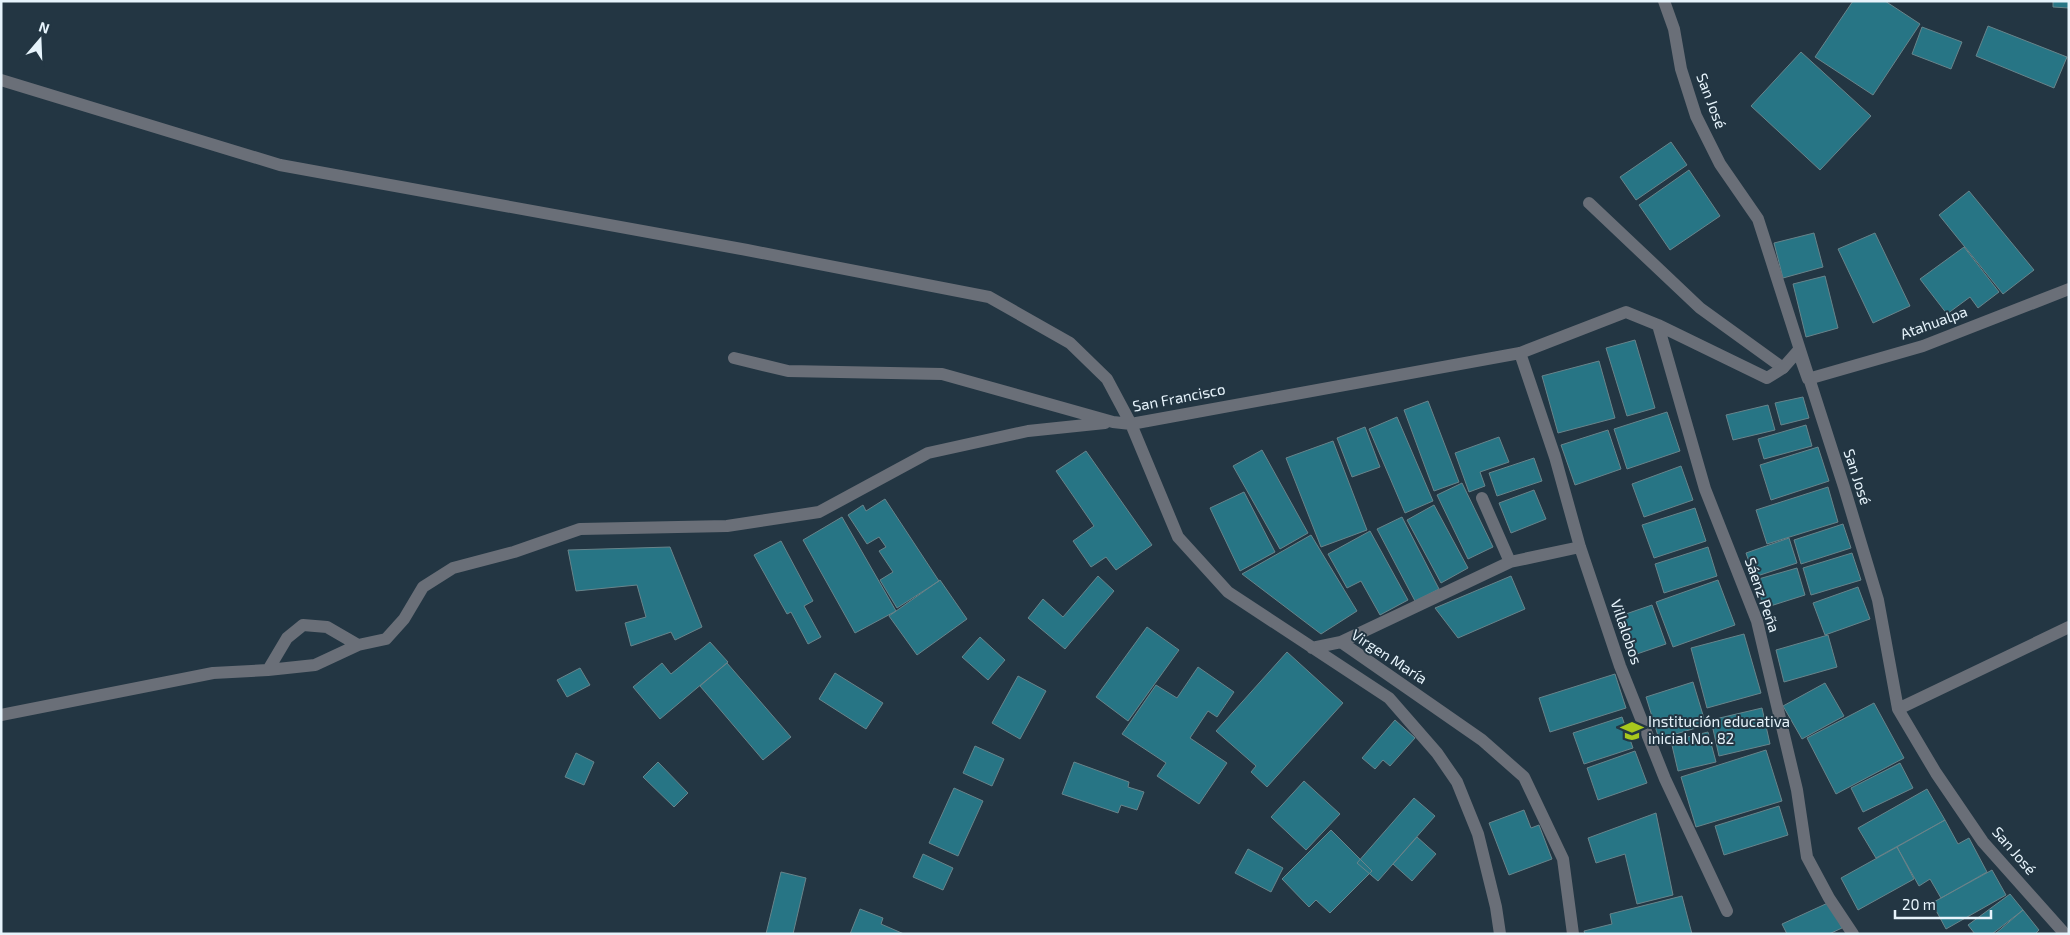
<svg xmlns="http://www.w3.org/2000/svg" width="2070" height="935" viewBox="0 0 2070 935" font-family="'Exo 2',sans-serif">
<rect width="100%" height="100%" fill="#233643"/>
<!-- building -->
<path fill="#277585" stroke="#68848b" d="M1853,1H1885L1920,24L1873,95L1815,57Z
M2053,1H2069V8L2053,7Z
M1988,26L2067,57L2054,88L1976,56Z
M1922,27L1962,42L1951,69L1912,54Z
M1801,52L1871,116L1820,170L1751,106Z
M1671,142L1687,165L1636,200L1620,177Z
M1689,170L1720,216L1670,250L1639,205Z
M1969,191L2034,270L2003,294L1939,215Z
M1814,233L1823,267L1783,278L1774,243Z
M1875,233L1910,306L1873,323L1838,249Z
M1964,247L1999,292L1978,308L1970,297L1947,314L1920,279Z
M1825,276L1838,328L1806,337L1793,284Z
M1635,340L1655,408L1627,416L1606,348Z
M1599,361L1615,418L1558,433L1542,376Z
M1803,397L1809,418L1781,425L1775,403Z
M1428,401L1459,482L1434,491L1404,410Z
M1768,405L1775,430L1733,440L1726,415Z
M1667,412L1680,451L1627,469L1614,429Z
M1397,417L1433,501L1405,513L1369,429Z
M1806,425L1812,446L1764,459L1758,439Z
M1365,427L1380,467L1352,477L1337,438Z
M1608,430L1621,469L1575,485L1561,445Z
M1499,437L1509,462L1480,472L1485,486L1469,492L1455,453Z
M1333,441L1367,530L1321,547L1286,458Z
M1818,447L1829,481L1771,500L1760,465Z
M1262,450L1308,533L1280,549L1233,466Z
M1086,451L1152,545L1116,570L1106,557L1091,567L1073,541L1094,526L1056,471Z
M1534,458L1542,481L1497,496L1489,473Z
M1681,466L1693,500L1644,517L1632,484Z
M1462,483L1493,547L1468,559L1437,495Z
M1828,487L1838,522L1767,544L1756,510Z
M1534,490L1546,519L1511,533L1499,503Z
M1244,492L1275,552L1240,571L1210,508Z
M885,499L939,581L897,608L880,580L893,572L879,551L886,547L879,537L867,544L848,515L863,505L866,511Z
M1434,505L1468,568L1441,583L1407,520Z
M1695,508L1706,541L1654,558L1642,525Z
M842,517L896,611L855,633L803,540Z
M1402,517L1439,589L1415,601L1377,529Z
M1843,524L1851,548L1801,564L1794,540Z
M1370,531L1408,600L1380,615L1361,581L1347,588L1328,554Z
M1311,535L1357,611L1321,634L1242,574Z
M1789,538L1797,563L1754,577L1746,553Z
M781,541L813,601L804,606L821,637L808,644L791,612L787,614L754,555Z
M670,547L702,627L675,640L671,632L631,646L625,623L646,617L637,585L576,591L568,550Z
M1708,547L1717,576L1664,593L1655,564Z
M1852,553L1861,580L1811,595L1803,568Z
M1797,568L1805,595L1764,608L1755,580Z
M1098,576L1114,591L1065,649L1028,618L1043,599L1063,617Z
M1511,576L1525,609L1458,638L1435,608Z
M940,580L967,619L917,655L889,616Z
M1718,580L1735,625L1673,647L1656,602Z
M1858,587L1870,619L1825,635L1813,603Z
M1652,605L1666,644L1631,656L1617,617Z
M1147,627L1179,650L1128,721L1096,697Z
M1744,634L1761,693L1707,708L1691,648Z
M1828,635L1837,667L1784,682L1776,650Z
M980,637L1005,660L988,680L962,657Z
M710,642L728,662L660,719L633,687L662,663L671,674Z
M1287,652L1343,703L1267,787L1251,772L1256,766L1216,731Z
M727,663L791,737L763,760L700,686Z
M1198,667L1234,692L1217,717L1208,711L1190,738L1227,763L1199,804L1157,776L1166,763L1122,734L1156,685L1177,698Z
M580,668L590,685L567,697L557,680Z
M835,673L883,703L866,729L819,699Z
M1615,674L1626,708L1550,732L1539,698Z
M1018,676L1046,691L1020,739L992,723Z
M1693,682L1706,725L1659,739L1646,697Z
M1825,683L1844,716L1802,739L1783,706Z
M1874,703L1904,758L1836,794L1807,738Z
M1762,708L1770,744L1719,756L1711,720Z
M1622,717L1633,748L1584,764L1573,733Z
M1395,720L1415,738L1390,766L1383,760L1375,769L1362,758Z
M1708,732L1716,762L1678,771L1671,741Z
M975,746L1004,759L992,786L963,773Z
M1766,750L1782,801L1696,827L1681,777Z
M1635,751L1647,783L1598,800L1587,768Z
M576,753L594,762L584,785L565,777Z
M658,762L688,793L674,807L643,777Z
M1074,762L1129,782L1128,787L1144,792L1137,810L1121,805L1118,813L1062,794Z
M1900,763L1913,788L1863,812L1851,788Z
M1304,781L1340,814L1306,850L1271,817Z
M954,788L983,801L958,856L929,843Z
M1927,789L1945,820L1876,858L1858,828Z
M1414,798L1435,816L1378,881L1357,863Z
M1779,806L1788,835L1724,855L1715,826Z
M1524,810L1531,828L1539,825L1552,859L1509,875L1489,823Z
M1656,813L1673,895L1637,904L1625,854L1596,863L1588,838Z
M1945,820L1958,844L1969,838L1987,872L1941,898L1930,879L1919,886L1897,847Z
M1331,830L1372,871L1330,913L1316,900L1309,907L1282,879Z
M1417,837L1436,854L1412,881L1393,864Z
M1897,847L1914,879L1858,910L1841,878Z
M1248,849L1283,868L1271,892L1235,873Z
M923,854L953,868L943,890L913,877Z
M1992,870L2006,895L1946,929L1932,903Z
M781,872L806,878L793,934H766Z
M2010,894L2023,910L1992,934H1975L1968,925Z
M1682,896L1692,934H1585L1584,931L1612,924L1610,914Z
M1830,902L1842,928L1829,934H1787L1782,924Z
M860,909L883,918L881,924L904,934H850Z
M2023,910L2039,930L2035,934H1995Z"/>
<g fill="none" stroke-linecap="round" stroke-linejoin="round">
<!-- lane -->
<path stroke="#6a6f78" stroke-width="12" d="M1589,203L1700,308L1783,368"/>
<!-- street -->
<path stroke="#6a6f78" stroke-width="12" d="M1664,1L1674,29L1681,69L1696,116L1720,164L1758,219L1844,487L1878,600L1898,709L1936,773L1983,842L2065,934
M1,80L280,165L747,250L989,297L1070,343L1107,379L1131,424L1178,537L1228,592L1389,698L1437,753L1457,782L1478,834L1496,907L1500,934
M1658,325L1767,378L1783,368L1798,351L1808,379L1923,346L2069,289
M1520,353L1555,457L1580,547L1620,666L1665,779L1727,911
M734,358L788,371L942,374L1113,422L1131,424L1520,353L1626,312L1658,325L1705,489L1757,621L1797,790L1807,857L1829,898L1853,934
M1482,498L1510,562
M1341,642L1510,562L1580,547
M1312,648L1341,642L1482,740L1524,777L1563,859L1573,934
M268,670L315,665L358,645
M1898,709L2069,627
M1,715L213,673L268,670L287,638L303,625L327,627L358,645L386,639L404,619L423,587L453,568L514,552L580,529L727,526L819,512L928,453L1028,431L1105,423"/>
</g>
<!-- icons -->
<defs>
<symbol id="school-bare" viewBox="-9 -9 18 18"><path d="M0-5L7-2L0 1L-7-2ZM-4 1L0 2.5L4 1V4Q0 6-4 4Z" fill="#a8c71d" stroke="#233643" stroke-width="2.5" paint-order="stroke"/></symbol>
</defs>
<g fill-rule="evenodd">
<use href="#school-bare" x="1616" y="715" width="32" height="32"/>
</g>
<g text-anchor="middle" stroke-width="4" stroke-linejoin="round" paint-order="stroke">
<!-- street labels -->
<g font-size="15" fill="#e7f4fc" stroke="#233643">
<text transform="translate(1711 101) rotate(69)" y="5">San José</text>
<text transform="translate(1934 323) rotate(-20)" y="5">Atahualpa</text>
<text transform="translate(1179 398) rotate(-11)" y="5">San Francisco</text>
<text transform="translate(1857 477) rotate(72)" y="5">San José</text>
<text transform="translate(1762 595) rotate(71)" y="5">Sáenz Peña</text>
<text transform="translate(1626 632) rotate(71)" y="5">Villalobos</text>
<text transform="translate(1389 657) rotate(33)" y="5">Virgen María</text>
<text transform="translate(2014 851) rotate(49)" y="5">San José</text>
</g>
<!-- poi labels -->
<g font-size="15" fill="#e7f4fc" stroke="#233643" text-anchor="start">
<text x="1648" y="727">Institución educativa<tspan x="1648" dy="17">inicial No. 82</tspan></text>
</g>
</g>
<!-- border -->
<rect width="2070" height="935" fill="none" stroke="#e7f4fc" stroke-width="5"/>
<!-- north arrow -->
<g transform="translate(40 40) rotate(19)" stroke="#233643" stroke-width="4" paint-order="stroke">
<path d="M0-4L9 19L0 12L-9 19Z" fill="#e7f4fc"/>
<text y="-8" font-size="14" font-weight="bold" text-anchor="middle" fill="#e7f4fc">N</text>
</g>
<!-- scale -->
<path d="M1895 910v8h96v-8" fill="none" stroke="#e7f4fc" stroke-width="2.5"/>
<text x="1902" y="910" font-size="15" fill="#e7f4fc" stroke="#233643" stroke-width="4" paint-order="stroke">20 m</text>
</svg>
